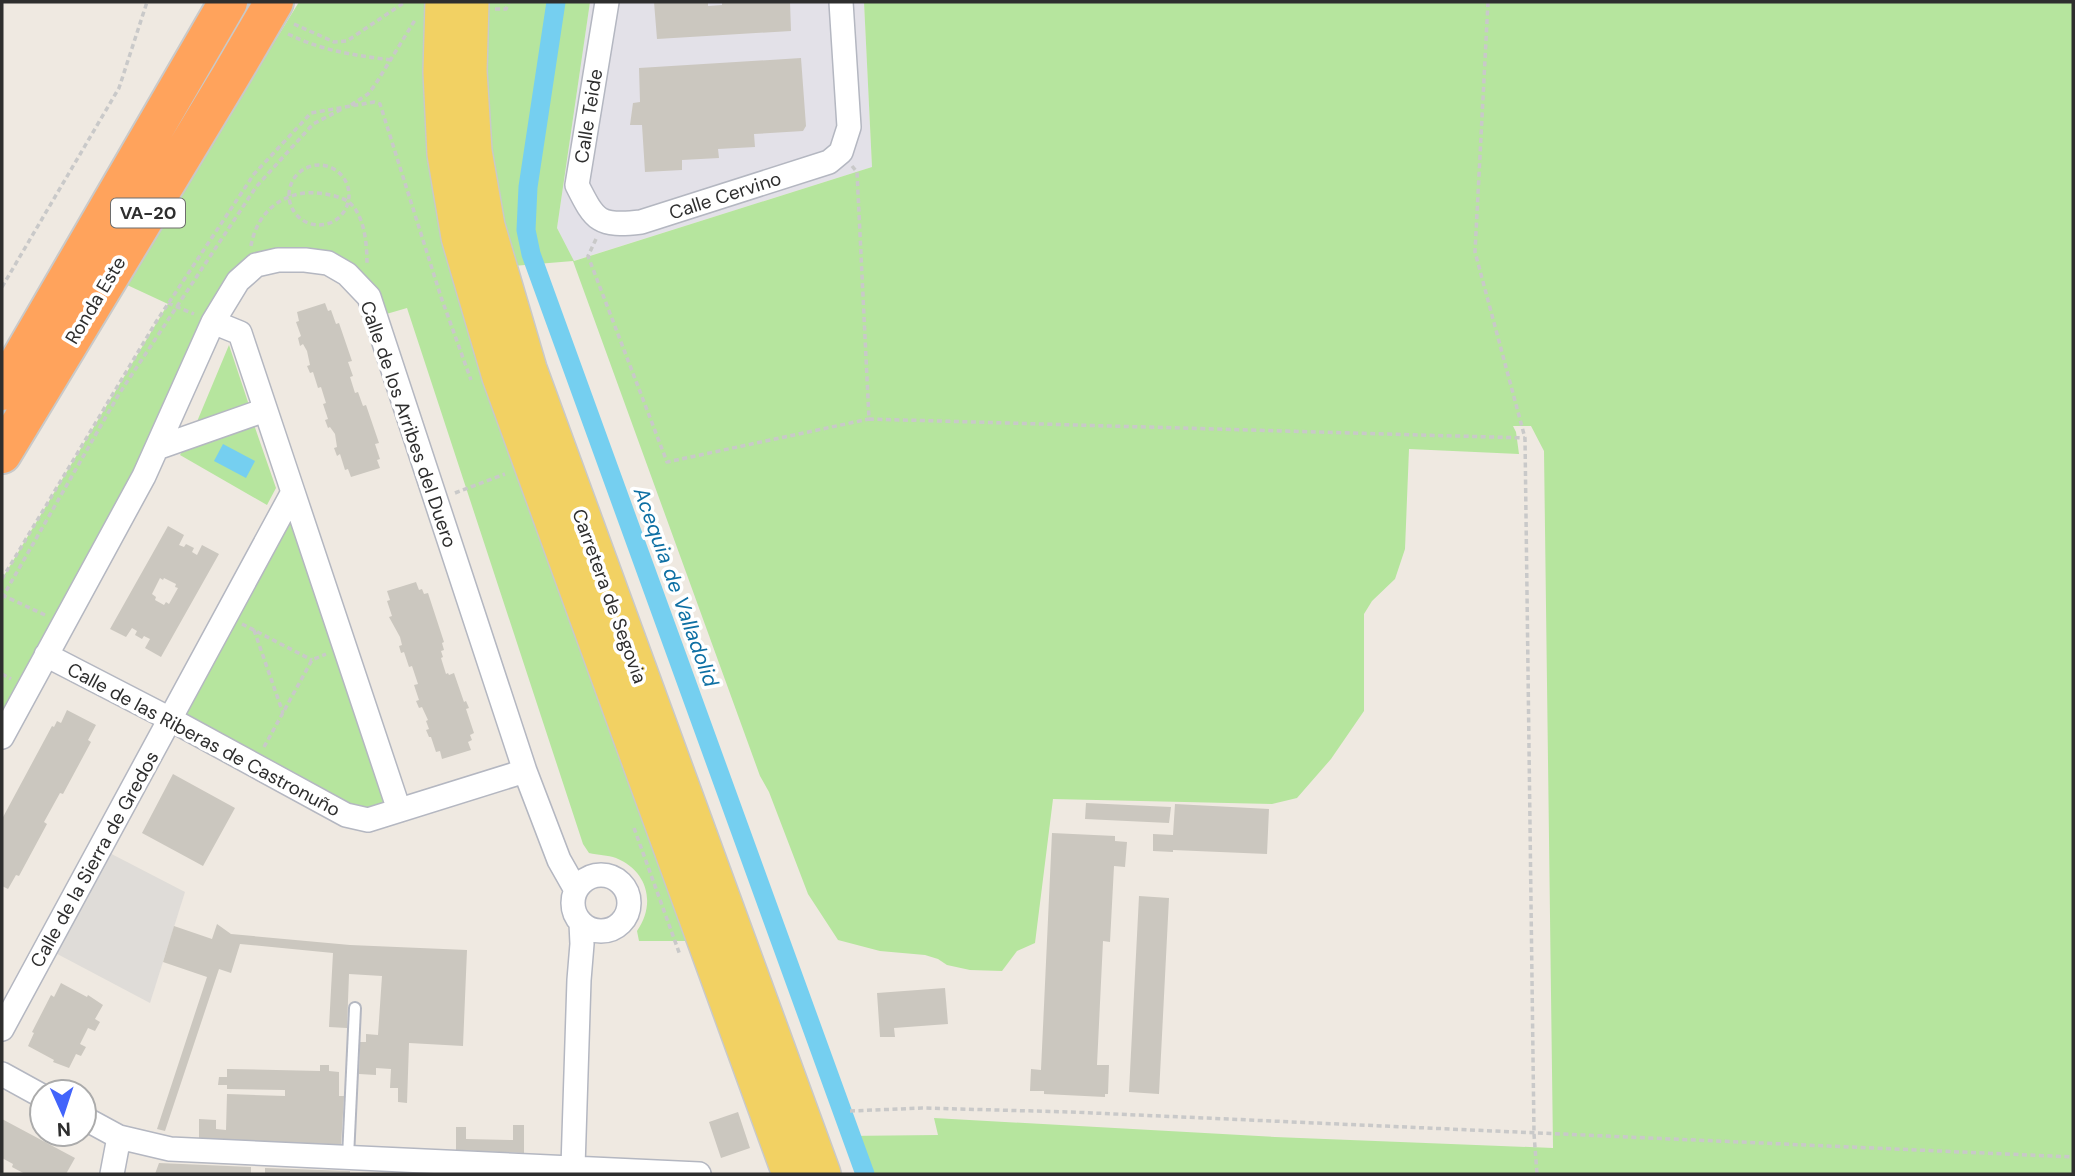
<svg xmlns="http://www.w3.org/2000/svg" width="2075" height="1176" viewBox="0 0 2075 1176" font-family="'DM Sans',sans-serif">
<rect width="100%" height="100%" fill="#efe9e1"/>
<!-- industrial -->
<path fill="#e3e1e8" d="M590,2H864L872,167L573,261L557,228Z"/>
<!-- green -->
<path fill="#b6e59e" d="M299,2H429L694,941H639L637,931C656,904 648,871 616,858C608,855 598,855 589,853L583,844L407,308L376,317L347,274L256,265L2,737V579L168,304L125,284Z
M481,2H590L557,228L574,261L872,167L864,2H2073V1174H859L844,1136L938,1135L934,1118L1275,1137L1553,1148L1544,451L1531,426H1513L1516,432L1519,454L1409,449L1405,549L1395,579L1372,601L1364,614V711L1331,759L1297,798L1272,804L1053,799L1035,943L1017,951L1002,971L970,970L947,965L938,959L925,955L880,951L838,940L808,894L769,792L760,776L573,261L513,266L495,181L480,74Z
M229,345L250,408L196,424Z
M253,422L276,488L267,505L180,455L186,445Z
M293,492L399,810L368,820L170,719Z"/>
<!-- plaza -->
<path fill="#dfdcd8" d="M100,848L185,892L150,1003L46,948Z"/>
<!-- water -->
<path fill="#75cff0" d="M223,444L255,461L246,478L214,461Z"/>
<g fill="none" stroke-linecap="round" stroke-linejoin="round">
<!-- canal -->
<path stroke="#75cff0" stroke-width="19" d="M556,2L528,187L526,230L531,254L865,1174"/>
</g>
<!-- building -->
<path fill="#cbc7bf" fill-rule="evenodd" d="M654,2H708V6L722,5V2H790L791,31L657,39Z
M801,58L806,126L803,131L754,134L755,147L718,149L719,158L682,160V170L645,172L642,125H630L633,103L640,102L639,68Z
M325,303L328,311L331,310L336,324L339,323L352,361L348,362L353,376L350,377L355,393L358,392L363,406L366,405L379,443L375,444L380,459L377,460L380,468L351,477L348,469L345,470L340,454L337,456L334,448L337,447L335,434L330,427L328,428L325,420L328,419L323,404L326,403L321,387L318,388L313,372L310,373L307,366L310,365L307,351L303,344L300,346L298,338L301,336L296,322L299,321L297,312Z
M168,526L184,535L179,545L184,547L186,544L194,548L192,552L197,555L202,545L219,554L161,657L145,648L150,639L144,636L142,639L135,635L137,631L132,628L126,637L110,629ZM160,578L163,580L164,578L176,584L175,587L178,588L169,604L166,602L164,605L155,600L156,597L152,594Z
M416,582L419,590L422,589L424,594L428,593L444,642L442,643L444,650L441,651L443,657L441,658L446,674L448,673L449,675L454,673L464,702L466,701L469,708L466,709L474,733L470,735L472,740L468,742L471,750L442,759L440,751L436,752L431,737H429L426,730L429,729L426,721L428,720L422,707L419,708L416,701L419,700L414,685L418,684L412,666L409,667L404,652L401,653L399,646L402,645L400,637L389,617L392,616L387,601L390,600L387,591Z
M67,710L96,725L88,740L91,742L63,794L60,793L44,822L47,824L19,876L16,875L8,889L2,886V819L52,726L54,727L57,721L61,723Z
M173,774L235,808L203,866L142,833Z
M1086,803L1171,807L1169,823L1085,819Z
M1175,804L1269,809L1267,854L1173,850V852L1153,851V834L1173,835Z
M1052,833L1115,836V841L1127,842L1125,867L1114,866L1110,942L1103,941L1097,1065H1109L1108,1094H1105V1097L1044,1094V1091H1030L1031,1069L1041,1070Z
M1139,896L1169,898L1159,1094L1129,1092Z
M217,924L231,934L350,945L467,950L463,1046L409,1043L407,1103L398,1102V1088H390L391,1069L376,1068V1075L359,1074L360,1042H366V1034L378,1035L382,976L349,974L347,1028L329,1027L333,953L240,944L231,973L219,969L165,1131L157,1129L207,977L163,962L174,926L212,939Z
M61,983L87,997L88,995L103,1005L95,1019L100,1022L95,1031L88,1028L80,1044L86,1047L81,1056L76,1054L69,1068L53,1062L54,1060L28,1046L34,1033L32,1032L51,995L54,997Z
M945,988L948,1024L894,1028L895,1037H880L877,993Z
M320,1065H329V1071L339,1072V1096H344L341,1146L199,1140V1119L216,1120V1129L226,1130L227,1094L285,1096V1090L227,1089V1085H218L219,1077H227V1069L320,1071Z
M738,1112L750,1148L721,1158L709,1122Z
M2,1119L75,1158L66,1174H25L12,1167L13,1164L2,1158Z
M513,1125H524V1153L456,1150V1127H466V1139L513,1140Z
M159,1163L251,1167V1174H155Z
M265,1168L350,1171V1174H265Z"/>
<g fill="none" stroke-linecap="round" stroke-linejoin="round">
<defs>
<path id="lane" d="M348,1157L355,1008"/>
<path id="street" d="M607,2L577,185C595,221 599,227 641,222L829,162L841,152L849,127L841,2
M157,448L265,410
M293,492L399,810
M46,655L170,719L346,815L368,820L525,771
M2,737L144,476L213,322L238,281L256,265L278,260H305L328,263L347,274L369,297L525,771L559,860L576,890
M573 903a28 28 0 1 1 56 0a28 28 0 1 1-56 0Z
M2,1029L293,492L240,333L213,322
M2,1074L42,1096
M84,1118L119,1137L170,1149L699,1174
M573,1167L579,980L582,944L581,923
M112,1174L119,1137"/>
<path id="primary" d="M444,2L442,72L446,154L460,237L501,377L791,1174
M470,2L468,71L473,151L486,226L528,369L822,1174"/>
<path id="highway" d="M2,391L228,2
M2,454L230,77L274,2"/>
</defs>
<!-- lane casing -->
<use href="#lane" stroke="#b4b7c1" stroke-width="14"/>
<!-- street casing -->
<use href="#street" stroke="#b4b7c1" stroke-width="26"/>
<!-- primary casing -->
<use href="#primary" stroke="#c9c9c9" stroke-width="40"/>
<!-- highway casing -->
<use href="#highway" stroke="#c9c9c9" stroke-width="42"/>
<!-- path -->
<path stroke="#c9c9c9" stroke-width="3.5" stroke-dasharray="5 3.5" stroke-linecap="butt" d="M1488,2L1475,252L1525,438L1534,1134L1537,1174
M495,9H506L509,2
M294,24L334,42L347,41L405,2
M288,34C323,51 353,55 391,60
M351,105L368,94L375,85L415,20
M289 195a30 30 0 1 1 60 0a30 30 0 1 1-60 0Z
M852,166L857,172L869,419L1525,438
M596,239L588,256L667,462L869,419
M251,246C257,210 287,187 325,194C332,195 344,198 350,203C365,217 367,245 367,264
M2,287L119,88L147,2
M168,303L194,314
M455,493L505,474
M2,579L156,322L254,174L311,113L374,102L380,104L441,297L471,380
M2,595L45,615
M2,598L119,394L256,187L313,124L344,108
M242,624L312,660
M254,630L283,713
M2,674L11,679
M264,747L312,660L326,654
M634,828L680,955
M850,1111L922,1108L1071,1112L2073,1157"/>
<!-- lane -->
<use href="#lane" stroke="#fff" stroke-width="10"/>
<!-- street -->
<use href="#street" stroke="#fff" stroke-width="23"/>
<!-- primary -->
<use href="#primary" stroke="#f2d163" stroke-width="37"/>
<!-- highway -->
<use href="#highway" stroke="#ffa35c" stroke-width="38"/>
</g>
<g text-anchor="middle" stroke-width="7" stroke-linejoin="round" paint-order="stroke">
<!-- shield labels -->
<rect fill="#fff" stroke="#6d6d6d" stroke-width="2" x="111" y="198.5" width="74" height="29" rx="5"/>
<g font-size="18" font-weight="bold" fill="#2e2e2e">
<text x="148" y="219">VA-20</text>
</g>
<!-- street labels -->
<g font-size="19" fill="#2e2e2e" stroke="#fff">
<text transform="translate(588 116) rotate(-81)" y="7">Calle Teide</text>
<text transform="translate(725 195) rotate(-18)" y="7">Calle Cervino</text>
<text transform="translate(95 300) rotate(-59)" y="7">Ronda Este</text>
<text transform="translate(409 424) rotate(71)" y="7">Calle de los Arribes del Duero</text>
<text transform="translate(610 596) rotate(70)" y="7">Carretera de Segovia</text>
<text transform="translate(204 739) rotate(28)" y="7">Calle de las Riberas de Castronuño</text>
<text transform="translate(94 859) rotate(-61)" y="7">Calle de la Sierra de Gredos</text>
</g>
<!-- water labels -->
<g font-size="21" font-style="italic" fill="#0d6fa3" stroke="#fff">
<text transform="translate(676 587) rotate(70)" y="7">Acequia de Valladolid</text>
</g>
</g>
<!-- border -->
<rect width="2075" height="1176" fill="none" stroke="#2e2e2e" stroke-width="7"/>
<!-- north arrow -->
<g transform="translate(63 1113) rotate(177)"><circle r="33" fill="#ffffff" stroke="#ababab" stroke-width="2"/>
<path d="M0-5L12 26L0 18L-12 26Z" fill="#4264fb"/>
<text y="-10" font-size="19" font-weight="bold" text-anchor="middle" fill="#2e2e2e">N</text>
</g>
</svg>
